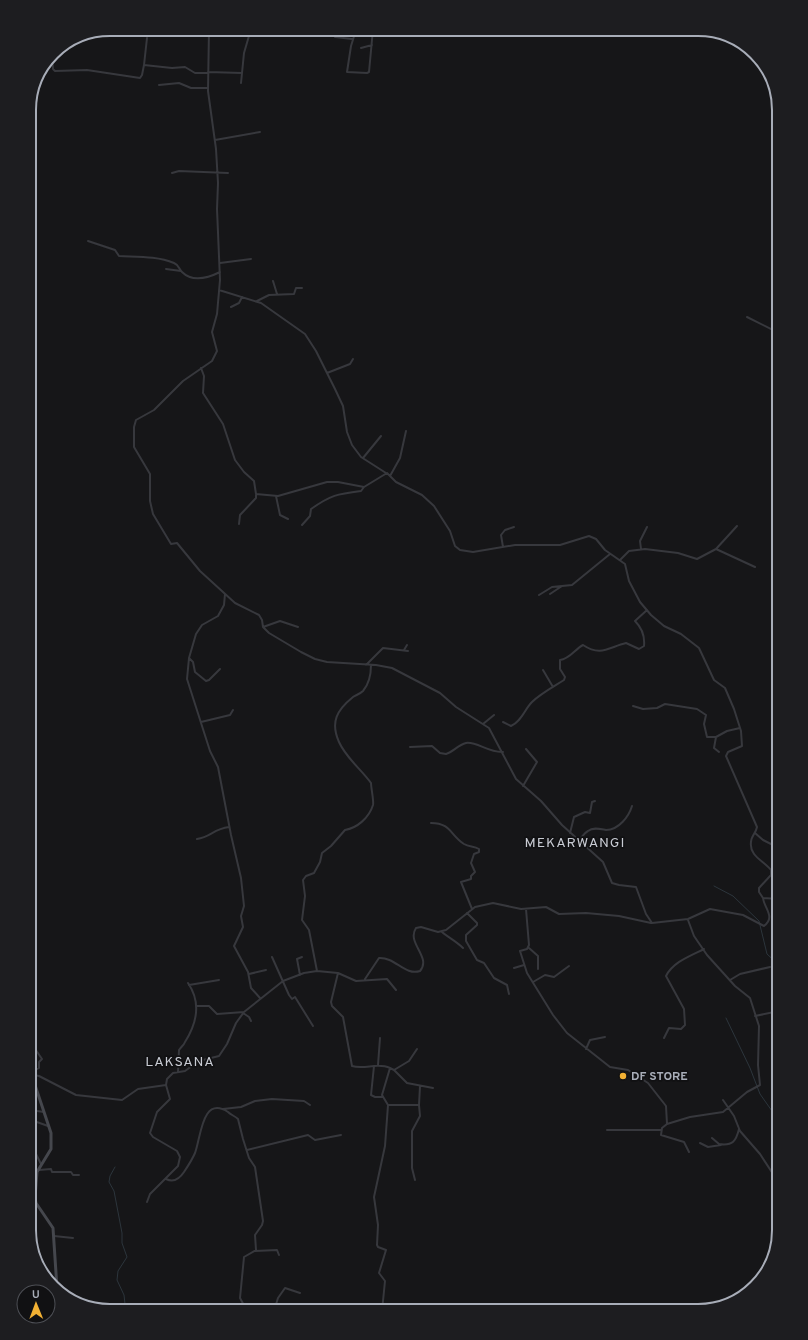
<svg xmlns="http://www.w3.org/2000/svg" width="808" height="1340" viewBox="0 0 808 1340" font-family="Overpass,sans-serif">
<rect width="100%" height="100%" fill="#161618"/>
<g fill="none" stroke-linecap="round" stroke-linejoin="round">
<!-- stream -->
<path stroke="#2c353c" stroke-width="1" d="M29,363V360
M29,500V486
M714,886L733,896L759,921L767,954L779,965
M726,1018L750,1068L760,1094L779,1121
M115,1167L110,1176L109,1182L114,1191L122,1233V1243L127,1257L118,1271L117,1280L124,1295L125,1304L129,1311"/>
<!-- minor -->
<path stroke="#37383d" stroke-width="2" d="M209,29L208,91L216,149L218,183L217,209L220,280L217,314L212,332L217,351L212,361L183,381L154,410L136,420L134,427V447L150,474V501L153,514L171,544L177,543L200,571L235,603L259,615L262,620L263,627L269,633L301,652L315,659L327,662L376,665L392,668L440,693L456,707L489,728L516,779L541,801L562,825L603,862L612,883L619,885L636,887L646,914L652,923L688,919L710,909L743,915L764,926C776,917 764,908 763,898L779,899
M328,29L337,31L339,29
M346,29H373
M335,30V37L352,39
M356,30L351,46L347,72L367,73L369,72L373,29
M361,48L372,45
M52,54L53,69L55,71L87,70L140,78L142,75L144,65L172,68L185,67L195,73H208
M144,65L147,38
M208,72L242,73
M241,83L244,53L251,29
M159,85L179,83L191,88H208
M215,140L260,132
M172,173L179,171L228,173
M88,241L115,250L119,256C137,257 157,256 174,263C179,265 179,269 182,272C193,283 208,278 220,272
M220,263L251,259
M166,269L181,271
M273,281L277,294
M219,290L261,303L305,334L316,351L335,389L343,406L347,432L352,445L361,457L386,473
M257,301L269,295L294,294L296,288H302
M231,307L239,303L242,297
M747,317L779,333
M201,368L204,376L203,393L223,424L235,460L244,472L254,481L256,494L278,496L327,482H338L364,487L387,473L396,482L422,495L434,506L450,531L455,546L460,550L473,552L515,545H560L589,536L596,539L605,550L625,564L629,581L640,602L651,615L664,626L681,634L699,648L714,680L725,688L734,709L741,731L742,746L728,752L726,756L757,827C756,833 751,836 751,842C749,856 764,861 771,870V875L759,888V892L763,898
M327,373L350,364L353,359
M363,458L381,436
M390,476L400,458L406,431
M276,496L280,515L288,519
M239,524L240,515L256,498V495
M302,525L310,516L311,509C331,495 337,494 361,491L364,487
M503,547L501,535L505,530L514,527
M641,549L640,541L647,527
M716,549L755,567
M620,560L629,551L645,549L678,553L697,559L716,549L737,526
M225,594L224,605L218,616L202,625L196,634L189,658L187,679L210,751L218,767L231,835L241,878L244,906L241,916L243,927L234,946L248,972L251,988L260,998
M550,594L562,586L572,585L610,554
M539,595L552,587L562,586
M263,627L280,621L298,627
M404,650L407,645
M189,658L193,662L195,672L206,681L209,680L220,669
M366,665L383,648L408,651
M543,670L553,687
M633,706L643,709L657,708L665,704L697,709L706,715L704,724L707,737H716L727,731L740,728
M201,722L230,715L233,710
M503,722L511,726C522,721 524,710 532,702C540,694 553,687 564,680L565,677L560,669V660C570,659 575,649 583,645C601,657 609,647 626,643L639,649L644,646C645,636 642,628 635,621L647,610
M483,724L494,715
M716,737L714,748L719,752
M410,747L432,746L440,753L446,754C453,752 458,745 466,743C476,741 489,753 503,752
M523,786L537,762L526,749
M431,823C451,823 450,835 464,844C469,847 474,846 479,849V852L474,854L471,863L475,872L471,876V879L461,882L472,909
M570,833L574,817L585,812L590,813L592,802L595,801
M755,833L763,840L779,848
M197,839C211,837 213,829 229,827
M579,840C582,837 584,833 588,831C593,827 600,829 606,830C619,830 629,816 632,806
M526,909L529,945L527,949L520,951L527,973L553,1015L567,1033L610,1067L628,1070L648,1083L666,1106L667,1124L690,1117L723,1112L747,1092L760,1085L758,1065L759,1026L750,998L735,986L707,955L694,936L688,920
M467,913L477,923V925L466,935V941L477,960L484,963L494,978L507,985L509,994
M442,932C449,938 456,941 463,948
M529,948L538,956V969
M272,957L289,995L292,999L295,997L313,1026
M514,968L524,965
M317,971L309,930L302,920L305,896L303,880L306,876L314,873L320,862L322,853L331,846L345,830C357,828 369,818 373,805C374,801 371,788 371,783C361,769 346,758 339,742C330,722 337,710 353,697C356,695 360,694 363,691C369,684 371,674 371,665
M338,973L331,1002L332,1006L343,1017L352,1066C365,1070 377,1062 390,1068L382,1095L388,1105L385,1146L374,1197L378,1225L377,1245L378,1247L386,1250L379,1273L385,1281L382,1311
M249,974L266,970
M300,975L297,959L302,957
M365,979L379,958C395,957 405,976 420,971C432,957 406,943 416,928L421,927L438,932L446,930L475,907L493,903L521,909L546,907L559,914L586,913L619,916L651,923
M730,980L740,974L770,967
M533,982L545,975L554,977L569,966
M189,985L219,980
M197,1006H209L217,1014L244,1012
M243,1013L249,1017L251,1021
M755,1016L779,1011
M664,1038L669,1028L681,1029L685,1025L684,1009L666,976C673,962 690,956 704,949
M29,1040L42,1059L39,1062V1068L30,1073
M586,1049L590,1040L605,1037
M378,1065L380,1038
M374,1066L371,1095L375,1097H382
M390,1068L394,1070L409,1061L417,1049
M394,1070L407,1083L433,1088
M178,1072L179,1050C181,1047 184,1045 185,1042C197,1023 201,1002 188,983
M29,1074L39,1076L76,1095L122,1100L138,1089L166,1085L167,1079L173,1073L185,1071L199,1061L219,1056L227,1044L236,1023L244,1012L283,981L304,973L317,971L338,973L356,981L387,979L396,990
M723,1100L734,1116L740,1131L760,1154L779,1183
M388,1105H419L420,1086
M223,1109L241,1107L255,1101L272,1099L304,1101L310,1105
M30,1110L44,1112
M34,1121L48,1126
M667,1124L662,1128L661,1135L684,1142L689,1152
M607,1130H661
M712,1138L719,1144C733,1146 736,1141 739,1129
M700,1143L708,1147L721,1145
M29,1144H31L41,1164
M247,1150L308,1135L315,1140L341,1135
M39,1170L51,1169L52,1172H71L73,1175H79
M166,1179C174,1183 180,1178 184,1172C188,1166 192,1160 195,1153C201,1137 202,1095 228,1112C231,1115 235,1116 238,1119L243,1139L249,1158L255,1167L263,1221L262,1225L255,1235L256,1250L244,1257L240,1298L247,1311
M415,1180L412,1168V1131L420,1116L419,1105
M147,1202L150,1194L178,1166L180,1157L177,1151L153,1137L150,1133L157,1112L170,1099L166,1085
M54,1236L73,1238
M255,1251L277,1250L279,1255
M274,1311L278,1298L285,1288L300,1293"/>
<!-- secondary -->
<path stroke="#45474d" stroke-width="3" d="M29,1074L35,1085L51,1133V1149L37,1172L35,1198L36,1203L53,1228L57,1288"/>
</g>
<!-- markers -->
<circle fill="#f2b134" stroke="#111113" stroke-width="1.5" cx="623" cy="1076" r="4"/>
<g text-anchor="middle" stroke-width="3.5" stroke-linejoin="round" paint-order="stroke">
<!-- poi labels -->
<g font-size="12" font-weight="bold" fill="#a8adb8" stroke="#111113" text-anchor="start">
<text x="631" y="1080">DF STORE</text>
</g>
<!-- quarter labels -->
<g font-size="14" letter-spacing="1" fill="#c9ccd4" stroke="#111113">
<text x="575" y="847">MEKARWANGI</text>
<text x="180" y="1066">LAKSANA</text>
</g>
</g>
<!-- crop -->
<path d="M0 0H808V1340H0ZM110 36H698A74 74 0 0 1 772 110V1230A74 74 0 0 1 698 1304H110A74 74 0 0 1 36 1230V110A74 74 0 0 1 110 36Z" fill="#1d1d20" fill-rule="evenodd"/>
<path fill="none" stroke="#a8adb8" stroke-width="2" d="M110 36H698A74 74 0 0 1 772 110V1230A74 74 0 0 1 698 1304H110A74 74 0 0 1 36 1230V110A74 74 0 0 1 110 36Z"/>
<!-- north arrow -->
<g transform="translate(36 1304) rotate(359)"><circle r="19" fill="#111113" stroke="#4d4f55"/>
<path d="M0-3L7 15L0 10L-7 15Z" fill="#f2b134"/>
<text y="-6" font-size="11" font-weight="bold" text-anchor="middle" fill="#a8adb8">U</text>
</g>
</svg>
